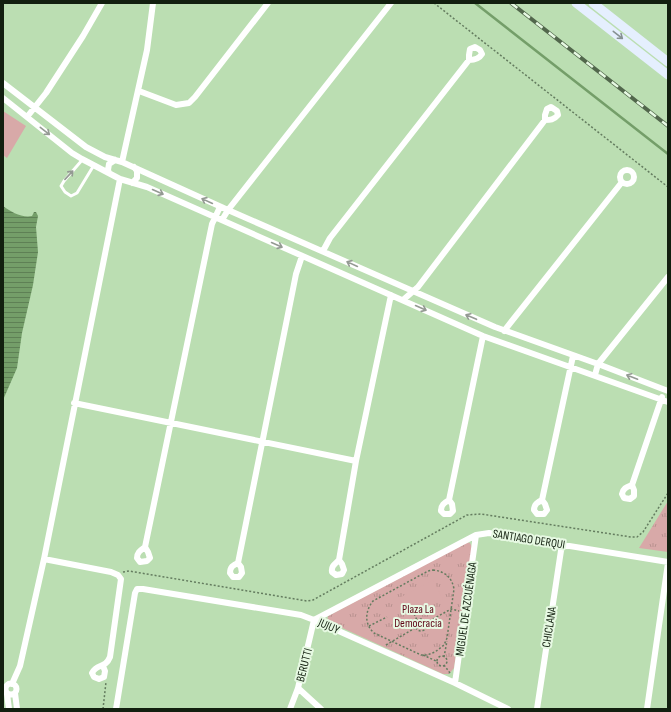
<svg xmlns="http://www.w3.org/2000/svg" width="671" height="712" viewBox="0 0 671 712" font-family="'Sofia Sans Condensed',sans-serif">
<defs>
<pattern id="park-tufts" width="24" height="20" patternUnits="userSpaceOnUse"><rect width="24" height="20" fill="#d8a9a8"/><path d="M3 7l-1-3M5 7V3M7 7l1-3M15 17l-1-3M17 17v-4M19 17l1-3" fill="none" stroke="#b8918f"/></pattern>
<pattern id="water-rules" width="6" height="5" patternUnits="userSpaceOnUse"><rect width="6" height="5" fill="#749e69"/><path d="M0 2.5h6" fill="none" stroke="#5e8055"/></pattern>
</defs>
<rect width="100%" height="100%" fill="#bbdeb2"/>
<!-- park -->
<path fill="url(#park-tufts)" d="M668,501V552L639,548Z
M467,542L470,543L472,547L454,668L449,674H443L327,621L328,616Z"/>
<!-- pitch -->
<path fill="#d8a9a8" d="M3,111L26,126L7,158L3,155Z
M433,580L443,599L409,617L399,598Z"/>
<!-- water -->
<path fill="url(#water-rules)" d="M3,206C11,212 22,218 32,216L34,212H36L38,216L36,227L38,252L33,285L22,333L17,368L3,400Z"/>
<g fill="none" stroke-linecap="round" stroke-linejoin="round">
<!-- stream -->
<path stroke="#749e69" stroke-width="2.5" d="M475,3L668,154"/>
<!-- path -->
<path stroke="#647c5f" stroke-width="1.5" stroke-dasharray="2 2" stroke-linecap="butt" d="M434,3L668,187
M433,570C444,571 452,577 454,589L447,638L444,645L435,652L427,655H421L374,633C364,624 365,611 373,601L428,571Z
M123,572L129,571L307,601L313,600L467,515L481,514L631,537H637L643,532L668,493
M414,614L417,620
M415 625a6 6 0 1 1 12 0a6 6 0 1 1-12 0Z
M426,623L451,609L459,611
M369,626L387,617
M386,645L415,628
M423,655L436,661
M437 661a5 5 0 1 1 10 0a5 5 0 1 1-10 0Z
M444,657L447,641
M444,665L450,673
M103,709L106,682"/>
<!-- service -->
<path stroke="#fff" stroke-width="3" d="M83,159L64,181L61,186L65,192L71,196L77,193L94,165"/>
<!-- minor -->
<path stroke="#fff" stroke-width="6" d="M3,83L86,147L105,157L122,162L228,210L495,327L598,364L668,391
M139,91L176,105L189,103L195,97L268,3
M3,98L72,153L82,159L120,179L147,187L483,336L668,402
M27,117L46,93L83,36L102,3
M122,162L147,50L153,3
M620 177a7 7 0 1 1 14 0a7 7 0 1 1-14 0Z
M109,173L108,170L109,164L115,160
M132,183L137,178V171L134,167
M222,220L228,210L391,3
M323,251L330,238L469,60V55L470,49L475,47L480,50L482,54C479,59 475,60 469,60
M403,300L418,287L545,120V115L547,109L551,107L557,111L558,115C554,120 550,120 545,120
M504,331L622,182
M595,375L598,364L668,277
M74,403L356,461
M632,485C627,487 623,488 622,494L624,498L630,499L634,496V490L632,485L662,397
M449,500L452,504L453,511L450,514H444L441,511C441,505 444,503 449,500L483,336
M542,500L545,504L547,510L544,514H537L534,510C534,504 538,502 542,500L573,356
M145,547L148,552L150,558L147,561L140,562L137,558C137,552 141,550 145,547L212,224L220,207
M44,559L111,572L118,575L121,579L110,657C105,669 97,663 92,673L94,677L99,679L104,677L105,671L103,666
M339,560L342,564L344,570L342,574L336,575L332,572C331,566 335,564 339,560L356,461L391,295
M238,563L241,567L242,573L239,577H233L230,573C230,567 233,565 238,563L296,274L302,256
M455,683L476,535
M5.5 689a5.5 5.5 0 1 1 11 0a5.5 5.5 0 1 1-11 0Z
M12,684L20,666L44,559L120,179
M298,688L321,709
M15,693L17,709
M7,694L9,709
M116,709L135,593L137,589H143L301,615L314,620L455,683L508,709
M290,709L298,688L314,620L476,535L489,533L668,562
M537,709L562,544
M647,709L668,563"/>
<!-- secondary -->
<path stroke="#e5effe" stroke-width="9" d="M576,3L668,75
M593,3L668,62"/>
<defs>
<path id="rail" d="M511,3L668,126"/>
</defs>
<!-- rail casing -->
<use href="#rail" stroke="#52674c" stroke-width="4"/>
<!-- rail -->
<use href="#rail" stroke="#e7f9e3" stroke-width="2.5" stroke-dasharray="8" stroke-linecap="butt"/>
</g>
<!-- one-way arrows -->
<defs><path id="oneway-shaft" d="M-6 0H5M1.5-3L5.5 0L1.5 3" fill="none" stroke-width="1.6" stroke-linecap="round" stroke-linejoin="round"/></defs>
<use stroke="#869192" href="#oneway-shaft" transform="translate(618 35) rotate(38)"/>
<g stroke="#949a93">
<use href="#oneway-shaft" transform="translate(45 131) rotate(38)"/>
<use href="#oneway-shaft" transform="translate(69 175) rotate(-47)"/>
<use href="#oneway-shaft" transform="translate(158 192) rotate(24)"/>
<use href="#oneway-shaft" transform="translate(207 201) rotate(-155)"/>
<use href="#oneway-shaft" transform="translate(277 245) rotate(24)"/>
<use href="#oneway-shaft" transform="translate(352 264) rotate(-155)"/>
<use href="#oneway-shaft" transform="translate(421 308) rotate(24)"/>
<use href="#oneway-shaft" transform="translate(471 317) rotate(-157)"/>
<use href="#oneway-shaft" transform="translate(632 377) rotate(-159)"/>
</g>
<g text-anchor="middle" stroke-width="4" stroke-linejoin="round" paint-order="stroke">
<!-- street labels -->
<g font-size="12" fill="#121f0f" stroke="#e7f9e3">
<text transform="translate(529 539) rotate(9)" y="4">SANTIAGO DERQUI</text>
<text transform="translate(466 609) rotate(-82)" y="4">MIGUEL DE AZCUÉNAGA</text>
<text transform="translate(329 626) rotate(24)" y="4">JUJUY</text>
<text transform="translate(549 627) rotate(-81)" y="4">CHICLANA</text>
<text transform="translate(304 665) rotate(-76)" y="4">BERUTTI</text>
</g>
<!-- park labels -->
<g font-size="12" fill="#5e0315" stroke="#e7f9e3">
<text x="418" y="613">Plaza La<tspan x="418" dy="14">Democracia</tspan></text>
</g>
</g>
<!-- border -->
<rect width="671" height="712" fill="none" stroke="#121f0f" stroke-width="8"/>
</svg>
